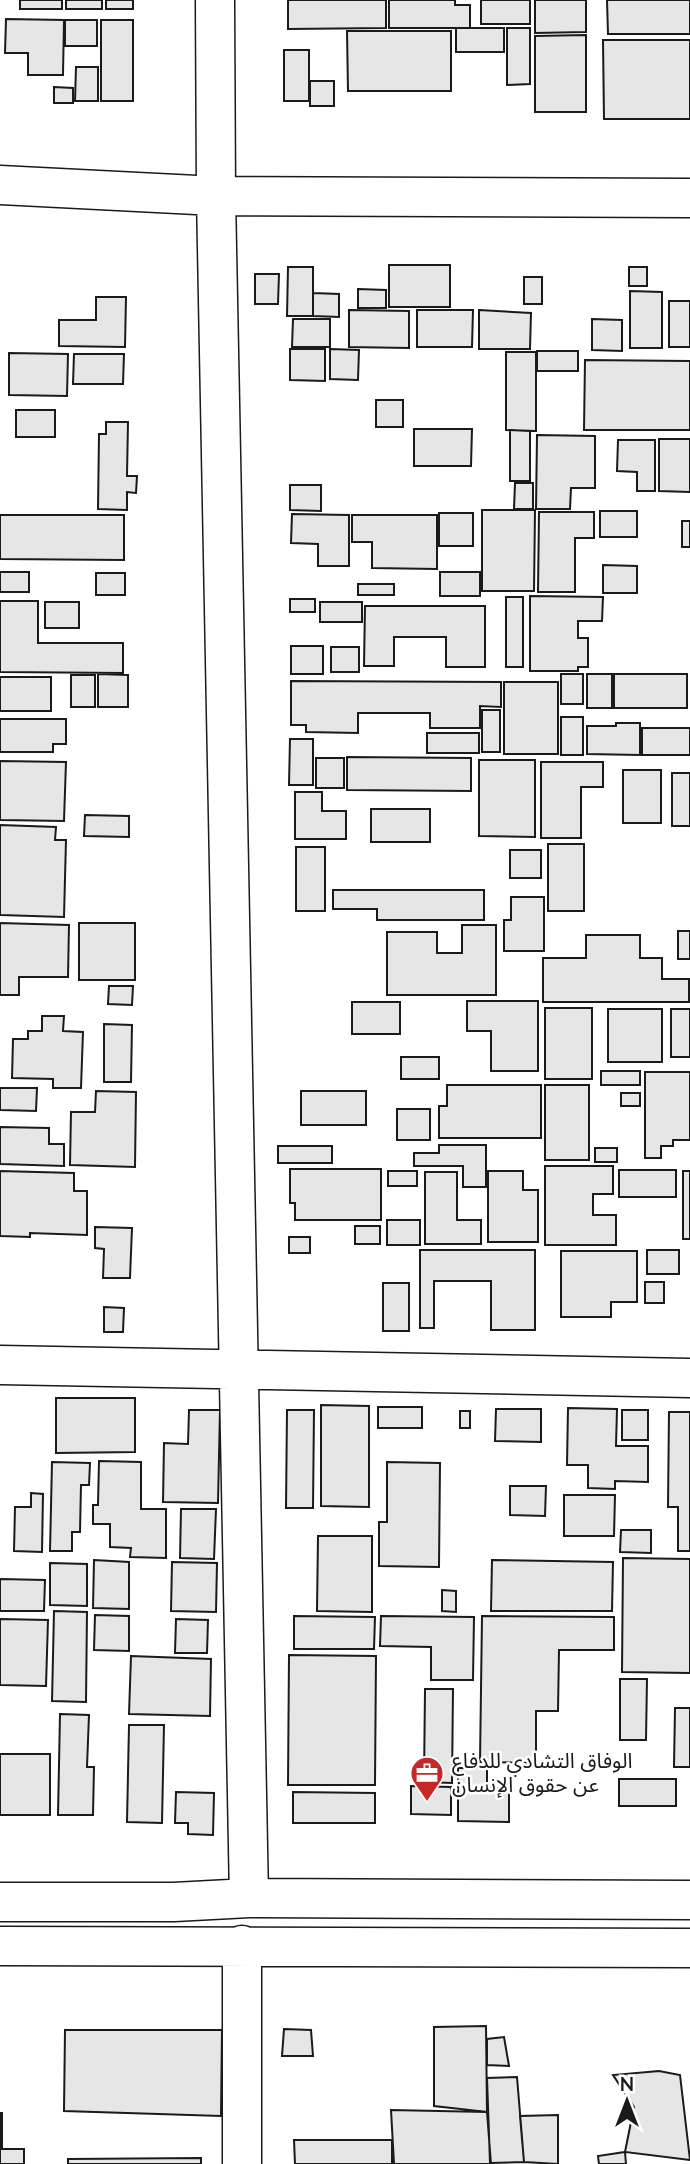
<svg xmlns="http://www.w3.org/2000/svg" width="690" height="2164" viewBox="0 0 690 2164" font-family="Mulish,'Noto Sans Arabic',sans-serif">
<rect width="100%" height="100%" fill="#fff"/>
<!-- building -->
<path fill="#e6e6e6" stroke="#1a1a1a" stroke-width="2" d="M20,0H62V9H20Z
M66,0H102V9H66Z
M106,0H133V9H106Z
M288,0H386V28L288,29Z
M389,0H455V5H470V28H389Z
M481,0H530V24H481Z
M535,0H586V32L535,33Z
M607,0H690V34H608Z
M6,19L64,20L63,75H28V53H5Z
M65,20H97V46H65Z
M101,20H133V101H101Z
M456,28H504V52H456Z
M507,28H530V84L507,85Z
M347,31H451V91H348Z
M586,35V112H535V36Z
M603,40H690V119H604Z
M284,50H309V101H284Z
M76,67H98V101H75Z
M310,81H334V106H310Z
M54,87L73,88V103H54Z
M389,265H450V307H389Z
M288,267H313V316H287Z
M629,267H647V286H629Z
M255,274H279L278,304H255Z
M524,277H542V304H524Z
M358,289L386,290V308H358Z
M630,291L662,292V348H630Z
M313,293L339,294V317L313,316Z
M96,297H126L125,347L59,346V320H96Z
M669,301H690V347H669Z
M349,310L409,311V348L349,347Z
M417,310H473L472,347H417Z
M479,310L531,313L530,349H479Z
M293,319H330V347H292Z
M592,319L622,320V351L592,350Z
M290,349H325V381L290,380Z
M330,349L359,350L358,380L330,379Z
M537,351H578V371H537Z
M506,352H536V431L506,430Z
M9,353L68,354L67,396L9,395Z
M74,354H124L123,384H73Z
M585,360L690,361V430H584Z
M376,400H403V427H376Z
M16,410H55V437H16Z
M106,422H128L127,476H137L136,493L127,492V510L98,509L99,434H106Z
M414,429H472L471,466H414Z
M510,430L530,431V481H510Z
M537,435L595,436V488H571L570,509H536Z
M659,439H690V492L659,491Z
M618,440H655V491H637V472L617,471Z
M515,483H533V509H514Z
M290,485H321V511L290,510Z
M482,510H535L534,591H482Z
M600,511H637V537H600Z
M539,512H594V538H575V592H538Z
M439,513H473V546H439Z
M292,514L349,515V566H318V544L291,543Z
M0,515H124V560L0,559Z
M352,515H437V569L372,568V542H352Z
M682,521H690V547H682Z
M603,565L637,566V593H603Z
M0,572H29V592H0Z
M440,572H480V596H440Z
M96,573H125V595H96Z
M358,584H394V595H358Z
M530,596L603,597L602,621H578V638H588V667H578V671H530Z
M506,597H523V667H506Z
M290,599H315V612H290Z
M0,601H38V643H123V673L0,672Z
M45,602H79V628H45Z
M320,602H362V622H320Z
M365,606H485V667H446V637H394V666H364Z
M291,646H323V674H291Z
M331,647H359V672H331Z
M98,674L128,675V707H98Z
M561,674H583V704H561Z
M587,674H612V708H587Z
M614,674H687V708H614Z
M71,675H95V707H71Z
M0,677H51V711H0Z
M291,681L501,682V707L480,706V728H430V713H358V733L306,732V725H291Z
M504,682H558V754H504Z
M482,710H500V752H482Z
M561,717H583V755H561Z
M0,719H66V744H53V752H0Z
M616,723H640V755L587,754V726H616Z
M642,728H690V755H642Z
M427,733H479V753H427Z
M290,739H313V785H289Z
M347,757L471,758V791L347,790Z
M316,758H344V788H316Z
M479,760H535V837L479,836Z
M0,761L66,762L64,821L0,820Z
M541,762H603V787H581V838H541Z
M623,770H661V823H623Z
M672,773H690V826H672Z
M295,792H322V811H346V839H295Z
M371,809H430V842H371Z
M85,815L129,816V837L84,836Z
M0,825L56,827L55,840H66L64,917L0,915Z
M548,844H584V911H548Z
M296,847H325V911H296Z
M510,850H541V878H510Z
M333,890H484V920H377V909H333Z
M511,897H544V951H504V920H511Z
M0,923L69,925L68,977H19V995H0Z
M79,923H135V980H79Z
M462,925H496V995H387V932H437V953H462Z
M678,931H690V959H678Z
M586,935H640V958H662V979H689V1002H543V958H586Z
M109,986H133L132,1005L108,1004Z
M467,1001H538V1071H491V1031H467Z
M352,1002H400V1034H352Z
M545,1008H592V1079H545Z
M608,1009H662V1062H608Z
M671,1009H690V1057H671Z
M42,1016H64L63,1031L83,1032L81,1088H53V1079L12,1078L13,1039H28V1031H42Z
M104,1024L132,1025L131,1082H104Z
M401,1057H439V1079H401Z
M601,1071H640V1085H601Z
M645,1072H690V1140H673V1146H661V1158H645Z
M447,1085H541V1138H439V1106H447Z
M545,1085H589V1160H545Z
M0,1088H37L36,1111L0,1110Z
M96,1091L136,1092L135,1167L70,1165L71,1112H95Z
M301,1091H366V1125H301Z
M621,1093H640V1106H621Z
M397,1109H430V1140H397Z
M0,1127L49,1128V1144H64V1166L0,1164Z
M439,1145H486V1187H463V1166H414V1153H439Z
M278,1146H332V1163H278Z
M595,1148H617V1162H595Z
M545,1166H613V1194H593V1215H616V1245H545Z
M290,1169H381V1220H295V1203H290Z
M619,1170H676V1197H619Z
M0,1171L74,1173V1191H87V1235L30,1233V1237L0,1236Z
M388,1171H417V1186H388Z
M488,1171H523V1190H538V1242H488Z
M683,1171H690V1239H683Z
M425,1172H457V1220H481V1244H425Z
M387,1220H420V1245H387Z
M355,1226H380V1244H355Z
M95,1227L132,1228L130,1278H103L104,1249L95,1248Z
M289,1237H310V1253H289Z
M420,1250H535V1330H491V1281H434V1328H420Z
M647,1250H679V1274H647Z
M561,1251H637V1302H611V1317H561Z
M645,1282H664V1303H645Z
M383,1283H409V1331H383Z
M104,1307L124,1308L123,1332H104Z
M56,1398H135V1452L56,1453Z
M321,1405L369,1406V1507L321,1506Z
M378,1407H422V1428H378Z
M568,1408L617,1409L616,1446H648V1482L615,1481V1489L588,1488V1465H567Z
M496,1409H541V1442L495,1441Z
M189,1410H220L218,1503L163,1502L164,1443L188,1444Z
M287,1410H314L313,1508H286Z
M622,1410H648V1440H622Z
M460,1411H470V1428H460Z
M669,1412H690V1551H678V1507H668Z
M99,1461L141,1462V1509H166V1558L130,1557L131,1548L110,1547V1524H93V1505H98Z
M52,1462L90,1463L89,1485H81L80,1532H72V1551H50Z
M387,1462L440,1463L439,1567L379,1566V1522H387Z
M510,1486H546L545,1516L510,1515Z
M31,1493L43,1494L42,1552L14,1551L15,1507H31Z
M564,1495H615L614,1536H564Z
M181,1509H216L214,1559L180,1558Z
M621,1530H651V1553L620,1552Z
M318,1536H372V1612L317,1611Z
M623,1558L690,1559V1673L622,1672Z
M94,1560L129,1562V1609L93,1608Z
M492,1560L613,1562L612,1611H491Z
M172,1562L217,1563L216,1612L171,1611Z
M50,1563L87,1564V1606L50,1605Z
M0,1579L45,1580L44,1611H0Z
M442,1590L456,1591V1612L442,1611Z
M54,1611L87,1612L86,1702L52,1701Z
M95,1615L129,1616V1651L94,1650Z
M294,1616L375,1617L374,1649H294Z
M381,1616L474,1617L473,1680H431V1647L380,1646Z
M482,1616L614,1617V1650H559L558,1711H536V1763L480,1762Z
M0,1619L48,1620L46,1686L0,1685Z
M176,1619L208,1620L207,1653H175Z
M289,1655L376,1656L375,1785H288Z
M131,1656L211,1659L210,1716L129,1714Z
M620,1679H647L646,1740H620Z
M425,1689H453L452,1783L424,1782Z
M675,1708H690V1767H674Z
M60,1714L89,1715L87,1767H94L93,1815H58Z
M129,1725H164L162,1823L127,1822Z
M0,1754H50V1815H0Z
M458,1768H487V1788L509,1789V1822L458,1821Z
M619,1779H676V1806H619Z
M411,1786L451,1787V1815L411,1814Z
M176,1792L214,1793L213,1835L188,1834V1823H175Z
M293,1792L375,1793V1823H293Z
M486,2026L487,2112L434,2106V2027Z
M284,2029L311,2030L313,2056H282Z
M65,2030H222L221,2116L64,2111Z
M504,2037L509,2066L487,2065V2039Z
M659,2071L680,2075L690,2160L625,2152L634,2107L613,2075Z
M517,2077L524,2162L490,2163L487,2078Z
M391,2110L487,2112L491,2164H394Z
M0,2113H2V2149H24V2164H0Z
M558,2115V2164L524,2162L520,2116Z
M294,2140H392V2164H295Z
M625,2152L626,2164H599L598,2156Z
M201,2158V2164H68V2159Z"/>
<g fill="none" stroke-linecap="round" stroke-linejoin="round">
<defs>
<path id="minor" d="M215,0L216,196L249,1898
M0,185L216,196L690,198
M0,1365L690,1378
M0,1902H174L249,1898L690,1900
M242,1945V2164
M0,1946L690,1948"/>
</defs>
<!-- minor casing -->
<use href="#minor" stroke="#1a1a1a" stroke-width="41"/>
<!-- minor -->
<use href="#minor" stroke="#fff" stroke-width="38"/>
</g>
<!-- icons -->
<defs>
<symbol id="office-pin" viewBox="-11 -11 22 30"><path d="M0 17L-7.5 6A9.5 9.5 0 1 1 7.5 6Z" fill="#c62828" stroke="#fff"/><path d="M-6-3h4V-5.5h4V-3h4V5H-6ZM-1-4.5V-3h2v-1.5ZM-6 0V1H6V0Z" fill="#fff"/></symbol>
</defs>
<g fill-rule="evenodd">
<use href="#office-pin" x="408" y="1754" width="38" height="52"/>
</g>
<g text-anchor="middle" stroke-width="5" stroke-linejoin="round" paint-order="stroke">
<!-- poi labels -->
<g font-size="21" fill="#1a1a1a" stroke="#fff" text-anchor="start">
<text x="452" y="1768">الوفاق التشادي للدفاع<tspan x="452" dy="24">عن حقوق الإنسان</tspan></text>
</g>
</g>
<!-- north arrow -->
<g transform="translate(627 2101)" stroke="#ffffff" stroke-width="5" paint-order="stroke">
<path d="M0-5L12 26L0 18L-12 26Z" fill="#1a1a1a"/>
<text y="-10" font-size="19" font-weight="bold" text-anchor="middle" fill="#1a1a1a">N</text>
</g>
</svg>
